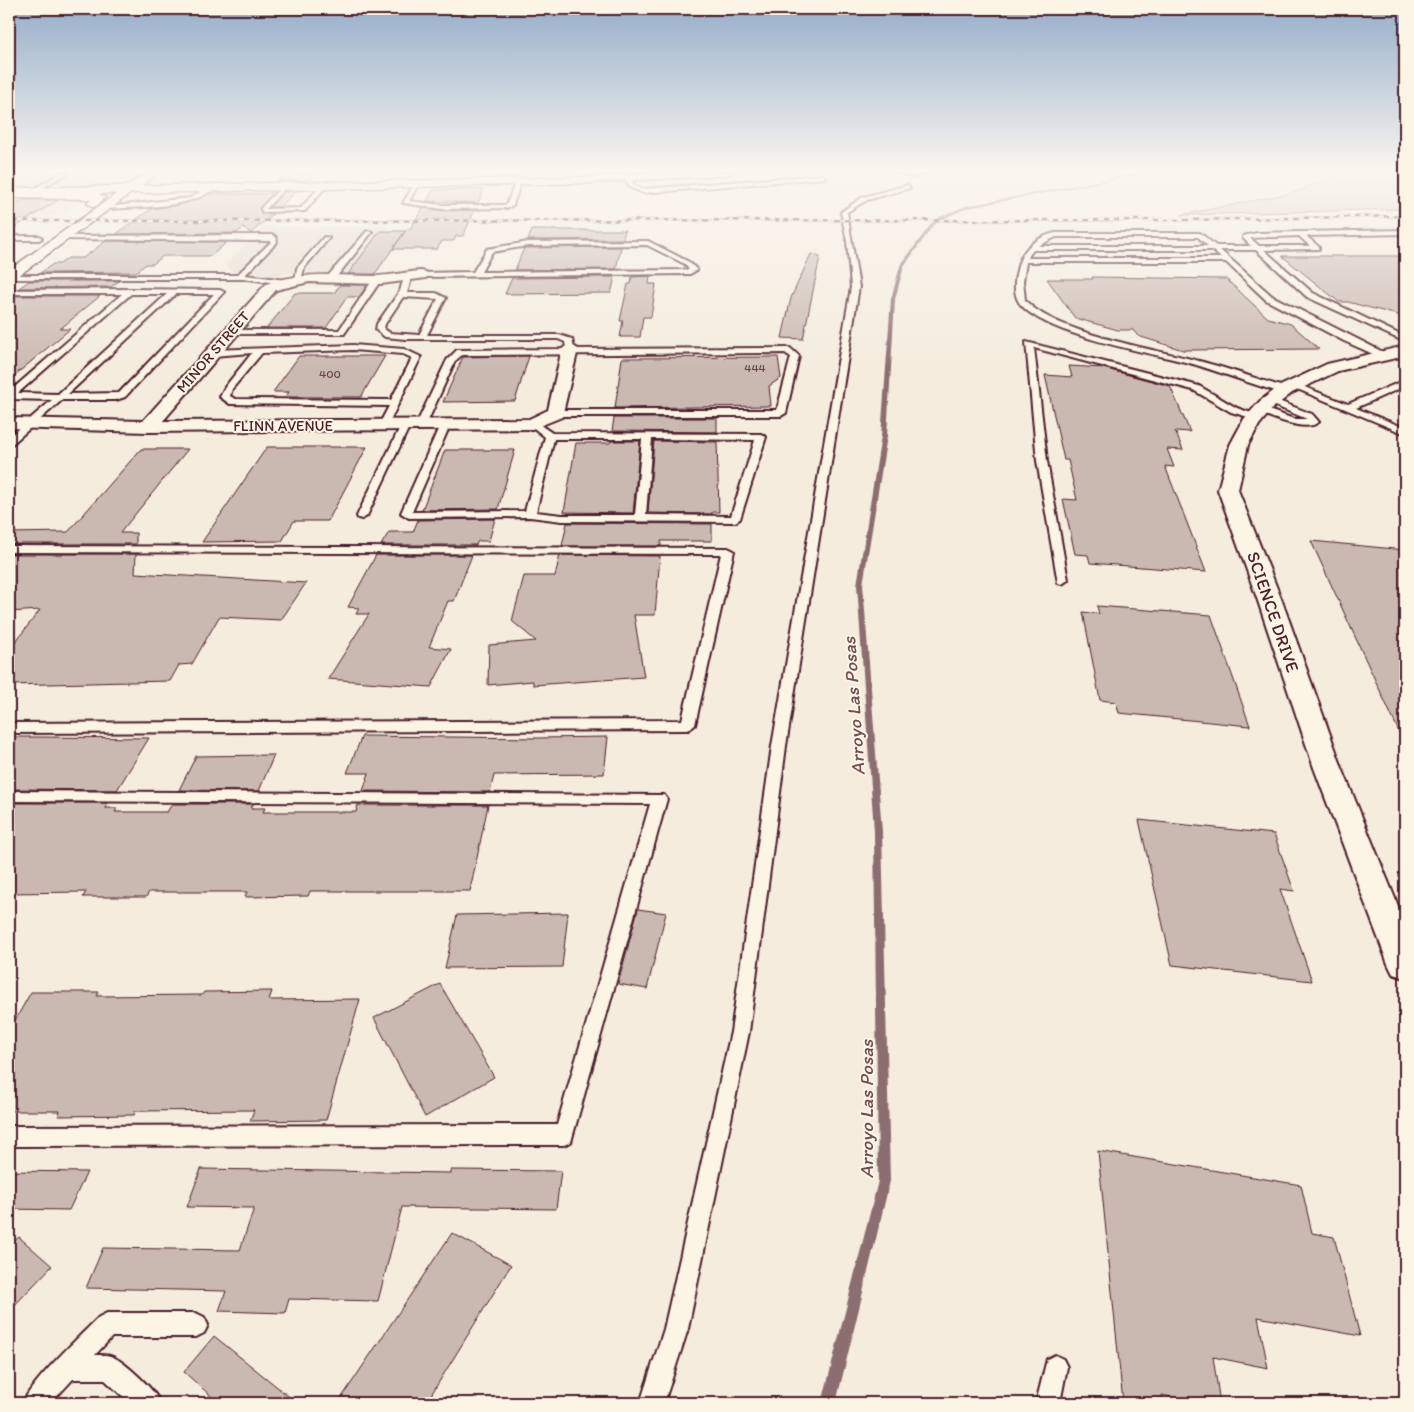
<svg xmlns="http://www.w3.org/2000/svg" width="1414" height="1412" viewBox="0 0 1414 1412" font-family="Itim,sans-serif">
<rect width="100%" height="100%" fill="#f5ecde"/>
<filter id="ink" filterUnits="userSpaceOnUse"><feTurbulence type="fractalNoise" baseFrequency=".02" numOctaves="2"/><feDisplacementMap in="SourceGraphic" scale="10" xChannelSelector="R" yChannelSelector="G"/><feConvolveMatrix kernelMatrix="1 2 1 2 8 2 1 2 1" color-interpolation-filters="sRGB"/></filter>
<g filter="url(#ink)">
<!-- built -->
<path fill="#e8ddd0" d="M9,172H128L112,182L102,185L59,216H9Z
M262,227H387L352,274L298,272L242,280L225,265Z"/>
<!-- green -->
<path fill="#dbcec4" stroke="#927678" d="M1349,172H1405V209L1181,215L1292,193Z"/>
<g fill="none" stroke-linecap="round" stroke-linejoin="round">
<!-- stream -->
<path fill="#8c6e70" fill-rule="evenodd" d="M1146,172H1153L967,208L942,219L933,226L904,266L895,299L887,436L863,585L882,831L890,1181L836,1403H822L878,1181L874,831L857,585L881,436L891,299L900,266L931,224L940,217L966,206Z"/>
</g>
<!-- building -->
<path fill="#cab9b1" stroke="#4a1f2b" d="M285,172H317L308,180L278,181Z
M484,189L478,203L427,201L433,190Z
M297,191L280,207H270L284,192Z
M269,192H274L259,208L261,213L273,214L251,233L243,228L237,233L116,234L151,209L179,205L209,194H267Z
M23,200H58L9,231V208Z
M423,208L443,211L475,210L463,236H456L454,241H442L437,249H393L407,229H410Z
M532,230H625L623,239L528,240Z
M380,231H405L375,274H348Z
M106,241L227,242L211,256H163L153,264H146L136,272L40,273L53,264H60L68,258H83Z
M621,247L616,269L515,270L524,248Z
M811,254L820,257L803,339L782,338L791,298Z
M1282,256H1405V317L1348,302H1339Z
M650,276L649,284H656L651,317H643L640,337H620L623,321H620L628,284H631L632,277Z
M615,277L611,293L505,294L512,278Z
M1092,277L1226,279L1268,318L1291,324L1319,349L1183,350L1138,336L1133,330H1118L1075,318L1047,279H1093Z
M29,281H119L111,287L19,288Z
M340,285H367L359,297H347L326,328H267L295,293H334Z
M9,296H100L60,329H70L9,380Z
M299,356H385L361,397H285L289,392H273Z
M529,356L515,401L443,402L463,357Z
M778,357L781,378L769,386L771,406L615,408L622,358Z
M1069,366L1103,368L1170,386L1190,432L1175,431L1183,450L1167,449L1174,467L1165,466L1206,572L1090,563L1088,555L1075,554L1063,499L1077,500L1068,460H1064L1045,375L1072,377Z
M614,418H717V432L612,431Z
M611,441H640L633,513L564,512L576,443H610Z
M654,441L717,442L719,512H712V514L648,513Z
M267,447H367L328,521H294L282,541L202,542Z
M141,449H188L120,533H136V544H9V533L68,532Z
M445,450H515L498,509L422,510Z
M495,519L489,541H478L476,545H381L389,532H413L418,520Z
M567,523L712,524V541H661V546H562Z
M1311,541L1405,550V745Z
M9,554H136L135,573L306,583L281,620L219,617L192,664L179,665L170,681L9,685V650L40,610L9,612Z
M376,555H472L454,601H448L429,647L451,649L431,687L328,679L369,614H356L359,608L348,607Z
M560,555L660,556L655,615H634L644,677L533,685V681L488,685L489,645L536,641L512,621L524,576H555Z
M1097,606L1211,615L1250,726L1119,713L1116,702L1100,700L1083,612L1099,614Z
M362,736L538,738L608,737L604,774L494,775L490,792L363,791L369,773H347Z
M9,737H37L149,738L117,790L9,789Z
M274,755L259,791L179,790L196,756Z
M9,803H108L105,808H117L115,812H167L172,804H253L251,808H265L263,812H356L358,805H488L470,891H310L308,896L245,897L247,892H149L146,897H83L86,892L9,893Z
M1139,820L1274,834L1294,891L1280,889L1312,981L1172,965Z
M638,909L666,913L647,989L618,984Z
M568,913L562,967L445,968L457,915Z
M440,984L494,1077L425,1117L374,1018Z
M272,991L269,1000L360,999L326,1120L250,1121L254,1110L135,1111L134,1115L58,1116L60,1111H9V1031L31,992H99L97,996L202,995L204,992Z
M1098,1151L1301,1185L1312,1233L1334,1237L1360,1336L1258,1317L1268,1368L1213,1357L1220,1403H1202L1162,1395L1163,1403H1123Z
M201,1169L451,1173V1170L561,1171L556,1209L402,1207L378,1301L289,1299L285,1313L219,1311L226,1291L86,1288L103,1248L240,1250L254,1208L187,1207Z
M9,1171L87,1172L69,1210L9,1209Z
M452,1233L511,1265L426,1403H338Z
M19,1237L52,1266L9,1311V1246Z
M214,1336L297,1403H219L184,1372Z"/>
<g fill="none" stroke-linecap="round" stroke-linejoin="round">
<defs>
<path id="service" d="M62,172H69L34,193L29,192Z
M897,172H930L913,177Z
M823,175L825,178L643,193L631,188L625,179L630,178L635,186L643,189Z
M417,180L420,182L409,201L443,205H504L507,204L516,180L521,181L513,205L507,208L443,209L403,203Z
M286,182L288,185L266,209L301,208L323,183L328,184L305,211L262,212L261,208Z
M215,184L217,187C187,210 143,206 107,209L104,207L190,198Z
M908,185L910,188L867,200L847,212L859,287L786,746L749,1032L688,1329L664,1403H640L664,1329L731,1032L772,746L851,287L847,241L841,212L863,197Z
M1405,230V234L1306,236L1319,247V249L1264,250L1313,293L1405,337V342L1307,297L1256,250H1220L1272,296L1385,353V357L1382,358L1344,341L1266,300L1226,262H1026L1023,281L1025,300C1053,333 1155,349 1199,361C1230,369 1260,380 1290,389V393L1287,394C1255,386 1224,373 1193,364C1149,352 1052,337 1022,306C1013,297 1014,282 1017,270C1021,249 1035,238 1055,233H1200L1216,246H1251L1243,238V236L1257,233ZM1299,236L1310,246H1259L1250,238ZM1056,237H1198L1208,246H1038ZM1033,250H1212L1221,258H1027Z
M367,231L372,232L334,280H328V276Z
M273,235L276,237L277,242L245,275L286,280V284H283L249,279H9V275H237L272,241L60,239L62,236Z
M9,236H39L42,238L39,240H9Z
M324,237L329,238L304,268L301,281H295L297,268Z
M648,241L689,262L697,270L690,274L421,277L417,275L421,273L473,272L487,249L528,242ZM647,245L685,264L689,270L481,272L492,252L528,246Z
M405,274L412,276L407,293H436L446,298L427,335H559L572,339L574,349L790,348L799,356L786,413L781,416H556L551,413L556,410H777L791,357L785,353L462,355L455,361L426,425L418,427L416,425L447,360L457,350L566,349L565,342L558,339H405L385,337L376,330L377,324L400,291ZM403,297L438,299L419,335L390,333L384,329L385,324Z
M374,278L381,280L344,334H230L226,332L230,330H339Z
M130,289L220,290L224,292L125,397L116,400H62L12,444L9,445V437L52,400L10,399L9,392L122,294H9V290ZM131,294H167L58,394L18,393ZM176,294H214L119,393L68,394Z
M1026,342L1199,386L1237,408L1260,416L1255,419L1231,412L1193,390L1034,348L1047,461L1068,580L1062,584L1058,583L1037,461Z
M353,345L404,349L421,357L387,427L379,425L389,406L230,404L220,397L225,387L252,353L212,356L208,353L212,350ZM353,350L403,354L412,358L391,400L235,399L230,396L232,389L262,353Z
M1405,380V386L1356,408L1405,428V434L1290,386L1297,384L1348,404Z
M1271,398L1312,414L1319,422C1305,433 1272,417 1257,412L1255,410L1260,407L1294,419H1307L1268,403L1266,401Z
M533,420L552,433L761,434L766,437L740,519L735,522L562,521L530,517L409,518L401,513L440,425L445,422L450,425L412,512L525,511L545,437L530,425L528,423ZM554,439H642L635,515H562L536,512ZM652,439L755,440L731,516L646,515Z
M402,423L410,425L367,516L362,519L358,518L357,516Z
M9,546L728,548L734,551L695,725L688,730L9,733V723L682,720L721,554L9,552Z
M9,791L664,795L667,799L571,1142L564,1145L9,1146V1126L557,1125L650,804L9,801Z
M107,1313H196L204,1317L208,1325L204,1333L196,1337H112L95,1355C102,1355 109,1354 115,1358C127,1364 156,1391 160,1403H130L104,1379H73L51,1403H23C30,1383 81,1335 99,1317Z
M1055,1355L1063,1359L1067,1367L1060,1403H1036L1047,1359Z"/>
<path id="minor" d="M421,271L426,272L428,275L426,278L381,284L309,282L276,290L163,421L529,419L548,410L562,349L570,344L578,349L562,417L532,429L148,432L9,428V418L143,421L266,284C302,271 337,276 374,276C390,276 405,272 421,271Z
M1405,346V356L1338,371L1292,393L1273,408L1259,425L1248,445L1238,490L1282,601L1342,768L1405,923V978L1393,974L1388,964L1314,768L1258,601L1218,490L1230,445L1244,419L1260,401L1280,386L1327,364Z"/>
<path id="tertiary" d="M664,172H732L727,175L591,183L9,196V188L591,177Z"/>
<path id="secondary" d="M147,172H160L14,279L9,280V270Z
M9,190L91,191L105,197L97,206L93,207L87,203L91,199L9,198Z"/>
</defs>
<!-- service casing -->
<use href="#service" stroke="#4a1f2b" stroke-width="4"/>
<!-- minor casing -->
<use href="#minor" stroke="#4a1f2b" stroke-width="4"/>
<!-- tertiary casing -->
<use href="#tertiary" stroke="#4a1f2b" stroke-width="3"/>
<!-- secondary casing -->
<use href="#secondary" stroke="#4a1f2b" stroke-width="3"/>
<!-- service -->
<use href="#service" fill="#fcf5e5" fill-rule="evenodd"/>
<!-- minor -->
<use href="#minor" fill="#fcf5e5" fill-rule="evenodd"/>
<!-- tertiary -->
<use href="#tertiary" fill="#fcf5e5" fill-rule="evenodd"/>
<!-- secondary -->
<use href="#secondary" fill="#fcf5e5" fill-rule="evenodd"/>
<defs>
<path id="rail" d="M9,221L1187,220L1405,216"/>
</defs>
<!-- rail casing -->
<use href="#rail" stroke="#4a1f2b" stroke-width="2.5"/>
<!-- rail -->
<use href="#rail" stroke="#fcf5e5" stroke-width="2" stroke-dasharray="5" stroke-linecap="butt"/>
</g>
</g>
<!-- sky -->
<linearGradient id="sky" x2="0" y2="1"><stop stop-color="#95adca"/><stop offset="0.46" stop-color="#faf6f0"/><stop offset="1" stop-color="#faf6f0" stop-opacity="0"/></linearGradient>
<rect width="1414" height="370" fill="url(#sky)"/>
<g text-anchor="middle" stroke-width="4" stroke-linejoin="round" paint-order="stroke">
<!-- far-number labels -->
<g font-size="12" fill="#6a464c">
<text x="755" y="372">444</text>
<text x="330" y="378">400</text>
</g>
<!-- far-street labels -->
<g font-size="15" fill="#4a1f2b" stroke="#fcf5e5">
<text transform="translate(213 352) rotate(-49)" y="5">MINOR STREET</text>
<text x="283" y="431">FLINN AVENUE</text>
</g>
<!-- street labels -->
<g font-size="18" fill="#4a1f2b" stroke="#fcf5e5">
<text transform="translate(1273 612) rotate(71)" y="6">SCIENCE DRIVE</text>
</g>
<!-- water labels -->
<g font-size="19" font-style="italic" fill="#704d53" stroke="#fcf5e5">
<text transform="translate(853 706) rotate(-94)" y="7">Arroyo Las Posas</text>
<text transform="translate(866 1109) rotate(-90)" y="7">Arroyo Las Posas</text>
</g>
</g>
<!-- margin -->
<rect width="1414" height="1412" fill="none" stroke="#fcf5e5" stroke-width="30"/>
<rect x="15" y="15" width="1384" height="1382" fill="none" stroke="#4a1f2b" stroke-width="2" filter="url(#ink)"/>
</svg>
